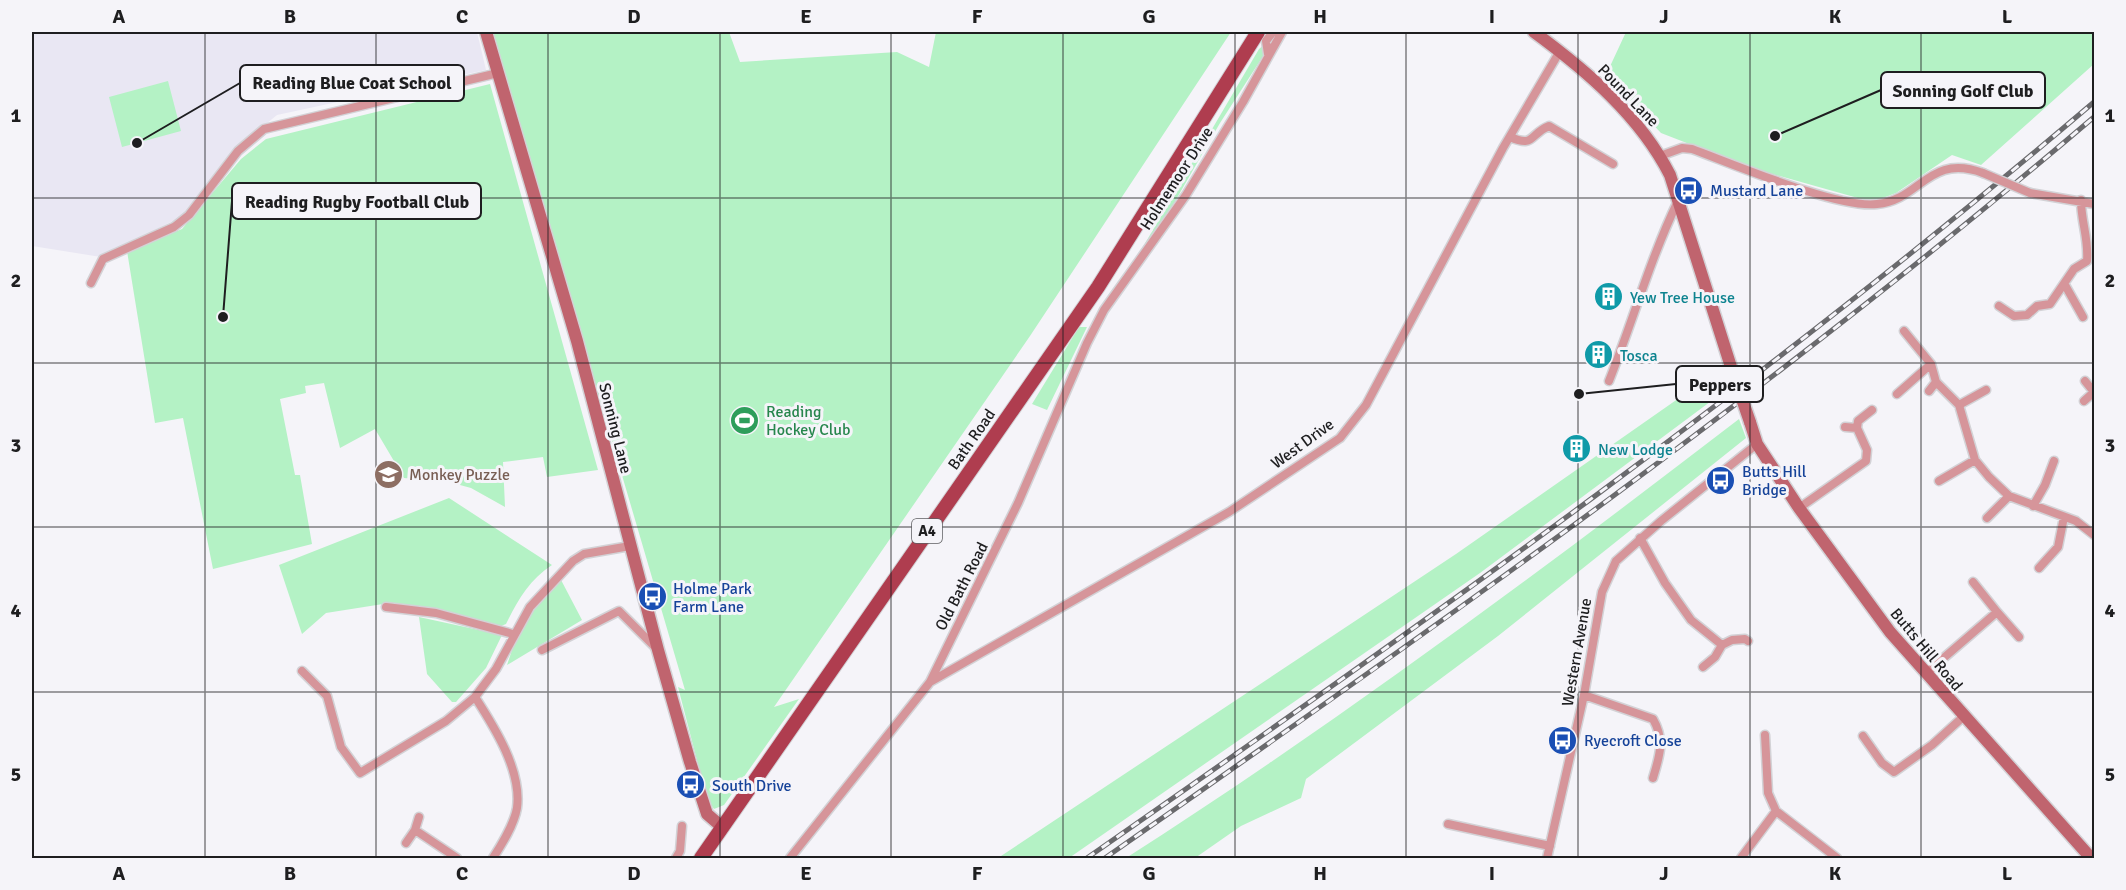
<svg xmlns="http://www.w3.org/2000/svg" width="2126" height="890" viewBox="0 0 2126 890" font-family="Signika,sans-serif">
<rect width="100%" height="100%" fill="#f5f4f9"/>
<!-- built -->
<path fill="#e9e7f3" d="M32,32H477L486,70L277,115L255,133L187,214L101,257L32,246Z"/>
<!-- green -->
<path fill="#b4f2c5" d="M492,32H729L740,62L897,52L929,67L936,32H1231L1030,336L774,707L799,699L724,805L714,809L707,799L678,687L685,690Z
M1626,32H2094V64L1981,165L1952,155L1896,193L1872,202L1751,168L1661,133L1606,75Z
M1278,33L1220,123L1127,285L1120,286L1259,49Z
M168,81L181,131L122,147L109,97Z
M490,84L598,470L547,477L543,457L503,462L505,507L471,488L449,482L404,478L375,429L340,448L324,383L305,386L306,393L280,399L295,475H300L312,544L213,569L183,418L155,423L127,251L182,229L241,159L266,139Z
M1079,327H1087L1047,410L1032,404Z
M1722,368L1726,390L1480,573L1069,858H998L1456,554Z
M1739,419L1746,438L1498,636L1306,779L1301,798L1241,826L1195,858H1126C1337,723 1540,572 1739,419Z
M449,498L552,565C529,580 518,600 506,624L501,626L467,617L383,604L326,613L302,634L279,565Z
M560,578L582,620L507,665L524,614Z
M419,617L502,635L486,668L456,702H452L427,674Z"/>
<g fill="none" stroke-linecap="round" stroke-linejoin="round">
<defs>
<path id="street" d="M1268,54L1266,41L1273,32
M1510,137C1535,148 1529,134 1549,126L1613,164
M1660,156L1682,148L1692,149C1733,164 1838,209 1877,204C1921,200 1928,153 1983,173
M2030,193L2094,204
M91,283L103,259L174,227L189,215L238,151L264,129L498,73
M2065,285L2083,317
M1999,306L2014,316L2027,315L2037,306L2050,304L2074,269L2087,261C2089,239 2081,222 2081,200
M1904,331L1931,364L1936,382L1959,405L1975,460L1989,477L2009,496L2076,521L2094,535
M1609,381C1633,321 1650,259 1678,201
M2085,381L2094,392
M1929,391L1936,382
M1897,394L1931,364
M2084,401L2094,392
M1959,405L1986,390
M1857,428L1858,421L1872,410
M1939,481L1975,460
M2033,506L2045,485L2054,461
M1799,508L1866,461L1867,450L1857,428L1845,427
M1987,518L2009,496
M1640,538L1665,583L1691,620L1722,645L1732,640L1745,639L1748,641
M2039,568L2058,547L2064,517
M1973,582L1997,612
M386,607L436,613L513,634
M542,650L619,611L658,650
M1703,667L1715,657L1722,645
M302,671L327,696L341,747L360,773L446,721L475,697L496,669L530,607L573,561L584,554L630,546
M1925,674L1997,612L2019,637
M930,682L1229,512L1340,438L1366,405L1503,148L1560,51
M1584,695L1653,719C1665,740 1660,755 1653,778
M475,697C495,728 522,771 517,808C514,825 502,844 493,858
M1765,735L1768,793L1776,811
M1863,736L1882,763L1894,772L1932,745L1963,717
M419,817L415,830L457,858
M1448,824L1550,846
M406,843L415,830
M676,858L680,851L682,826
M790,858L930,682L1018,503L1087,343L1104,310L1186,195L1243,102L1282,32
M1547,858L1584,695L1602,592L1616,561L1661,521L1757,444
M1741,858L1776,811L1837,858"/>
<path id="secondary" d="M486,32L577,341L658,650L690,762L707,814L722,827
M1534,32C1587,71 1640,116 1670,175L1732,370
M1750,422L1757,444L1799,508L1890,632L2091,858"/>
<path id="primary" d="M701,858L1098,287L1258,32"/>
</defs>
<!-- street casing -->
<use href="#street" stroke="#d3d2d6" stroke-width="11"/>
<!-- secondary casing -->
<use href="#secondary" stroke="#d3d2d6" stroke-width="15"/>
<!-- primary casing -->
<use href="#primary" stroke="#d3d2d6" stroke-width="16"/>
<!-- street -->
<use href="#street" stroke="#d6959a" stroke-width="8"/>
<!-- secondary -->
<use href="#secondary" stroke="#c0646e" stroke-width="12"/>
<!-- primary -->
<use href="#primary" stroke="#af3d4f" stroke-width="14"/>
<defs>
<path id="rail" d="M1087,858C1432,618 1774,375 2094,102
M1105,858C1443,622 1780,385 2094,117"/>
</defs>
<!-- rail casing -->
<use href="#rail" stroke="#6a6a6d" stroke-width="5"/>
<!-- rail -->
<use href="#rail" stroke="#f5f4f9" stroke-width="3" stroke-dasharray="9" stroke-linecap="butt"/>
<defs>
<path id="street-bridge" d="M1983,173L2030,193"/>
<path id="secondary-bridge" d="M1732,370L1750,422"/>
</defs>
<!-- street-bridge casing -->
<use href="#street-bridge" stroke="#d3d2d6" stroke-width="11" stroke-linecap="butt"/>
<!-- secondary-bridge casing -->
<use href="#secondary-bridge" stroke="#d3d2d6" stroke-width="15" stroke-linecap="butt"/>
<!-- street-bridge -->
<use href="#street-bridge" stroke="#d6959a" stroke-width="8"/>
<!-- secondary-bridge -->
<use href="#secondary-bridge" stroke="#c0646e" stroke-width="12"/>
</g>
<!-- grid -->
<path fill="none" stroke="#1e1e20" stroke-width="1.5" stroke-opacity="0.55" d="M205,32V858M376,32V858M548,32V858M720,32V858M891,32V858M1063,32V858M1235,32V858M1406,32V858M1578,32V858M1750,32V858M1921,32V858M32,198H2094M32,363H2094M32,527H2094M32,692H2094"/>
<!-- icons -->
<defs>
<symbol id="bus-disc" viewBox="-11 -11 22 22"><circle r="9.5" fill="#1a4fb4" stroke="#f5f4f9"/><path d="M-5-6H5V4H4V6H2V4H-2V6H-4V4H-5ZM-3.5-4V0h7V-4ZM-3.5 1.2v1.5H-2V1.2ZM2 1.2v1.5H3.5V1.2Z" fill="#fff"/></symbol>
<symbol id="building-disc" viewBox="-11 -11 22 22"><circle r="9.5" fill="#0f9aa8" stroke="#f5f4f9"/><path d="M-4-6H4V6H1V3H-1V6H-4ZM-2.5-4.3h1.7v1.8h-1.7ZM.8-4.3h1.7v1.8H.8ZM-2.5-1h1.7V.8h-1.7ZM.8-1h1.7V.8H.8Z" fill="#fff"/></symbol>
<symbol id="stadium-disc" viewBox="-11 -11 22 22"><circle r="9.5" fill="#2e9e5b" stroke="#f5f4f9"/><path d="M0-5a6.5 5 0 1 0 0 10a6.5 5 0 1 0 0-10ZM-3.5-1.8h7v3.6h-7Z" fill="#fff"/></symbol>
<symbol id="school-disc" viewBox="-11 -11 22 22"><circle r="9.5" fill="#8d6e63" stroke="#f5f4f9"/><path d="M0-5L7-2L0 1L-7-2ZM-4 1L0 2.5L4 1V4Q0 6-4 4Z" fill="#fff"/></symbol>
</defs>
<g fill-rule="evenodd">
<use href="#bus-disc" x="1672" y="174" width="33" height="33"/>
<use href="#building-disc" x="1592" y="280" width="33" height="33"/>
<use href="#building-disc" x="1582" y="338" width="33" height="33"/>
<use href="#stadium-disc" x="728" y="404" width="33" height="33"/>
<use href="#building-disc" x="1560" y="432" width="33" height="33"/>
<use href="#school-disc" x="372" y="458" width="33" height="33"/>
<use href="#bus-disc" x="1704" y="464" width="33" height="33"/>
<use href="#bus-disc" x="636" y="580" width="33" height="33"/>
<use href="#bus-disc" x="1546" y="724" width="33" height="33"/>
<use href="#bus-disc" x="674" y="768" width="33" height="33"/>
</g>
<g text-anchor="middle" stroke-width="6" stroke-linejoin="round" paint-order="stroke">
<!-- shield labels -->
<rect fill="#f5f4f9" stroke="#5e5e61" stroke-width="1.5" x="912" y="519" width="30" height="24" rx="4.5"/>
<g font-size="15" font-weight="bold" fill="#1e1e20">
<text x="927" y="536">A4</text>
</g>
<!-- street labels -->
<g font-size="16" fill="#1e1e20" stroke="#f5f4f9">
<text transform="translate(1629 95) rotate(46)" y="6">Pound Lane</text>
<text transform="translate(1176 178) rotate(-57)" y="6">Holmemoor Drive</text>
<text transform="translate(616 428) rotate(76)" y="6">Sonning Lane</text>
<text transform="translate(971 439) rotate(-55)" y="6">Bath Road</text>
<text transform="translate(1302 443) rotate(-36)" y="6">West Drive</text>
<text transform="translate(961 586) rotate(-63)" y="6">Old Bath Road</text>
<text transform="translate(1927 649) rotate(50)" y="6">Butts Hill Road</text>
<text transform="translate(1576 652) rotate(-80)" y="6">Western Avenue</text>
</g>
<!-- transit labels -->
<g font-size="16" fill="#164399" stroke="#f5f4f9" text-anchor="start">
<text x="1710" y="196">Mustard Lane</text>
<text x="1742" y="477">Butts Hill<tspan x="1742" dy="18">Bridge</tspan></text>
<text x="673" y="594">Holme Park<tspan x="673" dy="18">Farm Lane</tspan></text>
<text x="1584" y="746">Ryecroft Close</text>
<text x="712" y="791">South Drive</text>
</g>
<!-- culture labels -->
<g font-size="16" fill="#0d838f" stroke="#f5f4f9" text-anchor="start">
<text x="1630" y="303">Yew Tree House</text>
<text x="1620" y="361">Tosca</text>
<text x="1598" y="455">New Lodge</text>
</g>
<!-- leisure labels -->
<g font-size="16" fill="#27864d" stroke="#f5f4f9" text-anchor="start">
<text x="766" y="417">Reading<tspan x="766" dy="18">Hockey Club</tspan></text>
</g>
<!-- education labels -->
<g font-size="16" fill="#785e54" stroke="#f5f4f9" text-anchor="start">
<text x="409" y="480">Monkey Puzzle</text>
</g>
</g>
<!-- callouts -->
<path fill="none" stroke="#1e1e20" stroke-width="2" d="M137 143L240 83M1775 136L1881 90M223 317L232 201M1579 394L1676 384"/>
<g fill="#1e1e20" stroke="#f5f4f9" stroke-width="2">
<circle cx="137" cy="143" r="6"/>
<circle cx="1775" cy="136" r="6"/>
<circle cx="223" cy="317" r="6"/>
<circle cx="1579" cy="394" r="6"/>
</g>
<g fill="#f5f4f9" stroke="#1e1e20" stroke-width="2">
<rect x="240" y="65" width="224" height="36" rx="6"/>
<rect x="1881" y="72" width="164" height="36" rx="6"/>
<rect x="232" y="183" width="249" height="36" rx="6"/>
<rect x="1676" y="366" width="87" height="36" rx="6"/>
</g>
<g font-size="18" text-anchor="middle" font-weight="bold" fill="#1e1e20">
<text x="352" y="89">Reading Blue Coat School</text>
<text x="1963" y="97">Sonning Golf Club</text>
<text x="357" y="208">Reading Rugby Football Club</text>
<text x="1720" y="391">Peppers</text>
</g>
<!-- border -->
<rect width="2126" height="890" fill="none" stroke="#f5f4f9" stroke-width="66"/>
<rect x="33" y="33" width="2060" height="824" fill="none" stroke="#1e1e20" stroke-width="2"/>
<g font-size="20" text-anchor="middle" font-weight="bold" fill="#1e1e20">
<text x="119" y="23">A</text>
<text x="290" y="23">B</text>
<text x="462" y="23">C</text>
<text x="634" y="23">D</text>
<text x="806" y="23">E</text>
<text x="977" y="23">F</text>
<text x="1149" y="23">G</text>
<text x="1320" y="23">H</text>
<text x="1492" y="23">I</text>
<text x="1664" y="23">J</text>
<text x="1835" y="23">K</text>
<text x="2007" y="23">L</text>
<text x="16" y="122">1</text>
<text x="2110" y="122">1</text>
<text x="16" y="287">2</text>
<text x="2110" y="287">2</text>
<text x="16" y="452">3</text>
<text x="2110" y="452">3</text>
<text x="16" y="617">4</text>
<text x="2110" y="617">4</text>
<text x="16" y="781">5</text>
<text x="2110" y="781">5</text>
<text x="119" y="880">A</text>
<text x="290" y="880">B</text>
<text x="462" y="880">C</text>
<text x="634" y="880">D</text>
<text x="806" y="880">E</text>
<text x="977" y="880">F</text>
<text x="1149" y="880">G</text>
<text x="1320" y="880">H</text>
<text x="1492" y="880">I</text>
<text x="1664" y="880">J</text>
<text x="1835" y="880">K</text>
<text x="2007" y="880">L</text>
</g>
</svg>
